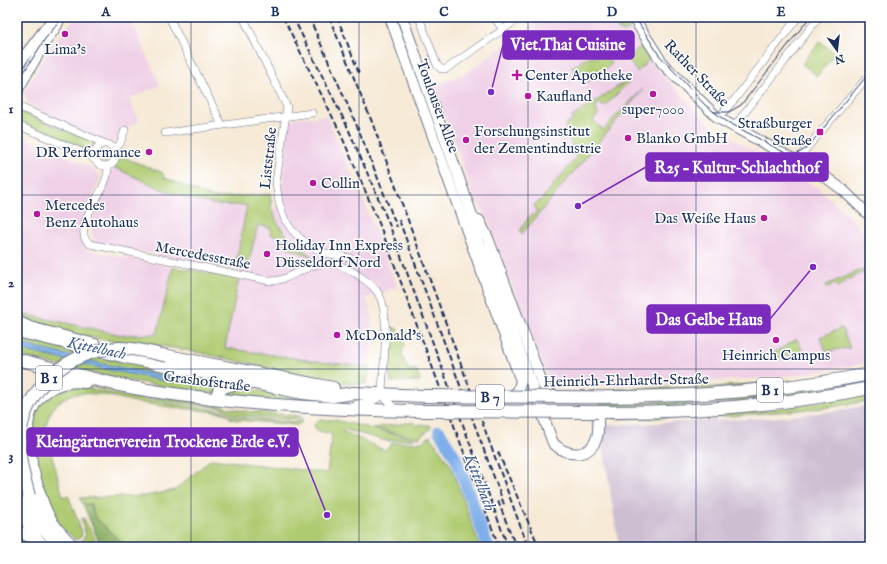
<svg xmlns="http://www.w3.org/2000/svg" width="887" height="564" viewBox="0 0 887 564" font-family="'IM FELL English',serif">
<rect width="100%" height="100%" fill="#fff"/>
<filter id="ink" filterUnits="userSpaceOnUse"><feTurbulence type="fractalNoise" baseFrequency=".025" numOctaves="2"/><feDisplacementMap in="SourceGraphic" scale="8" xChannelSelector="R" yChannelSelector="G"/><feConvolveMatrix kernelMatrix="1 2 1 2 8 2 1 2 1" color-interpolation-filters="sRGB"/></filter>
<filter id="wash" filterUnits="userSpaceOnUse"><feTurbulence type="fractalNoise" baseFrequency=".012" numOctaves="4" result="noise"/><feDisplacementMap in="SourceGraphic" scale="16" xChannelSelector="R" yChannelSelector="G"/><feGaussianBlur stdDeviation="0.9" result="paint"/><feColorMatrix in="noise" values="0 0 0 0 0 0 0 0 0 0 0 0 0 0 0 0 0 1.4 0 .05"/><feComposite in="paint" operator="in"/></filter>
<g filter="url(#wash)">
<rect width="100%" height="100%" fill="#f6e9d5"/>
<!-- built -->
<path fill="#efd0e6" d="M76,17H130L160,85L129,99L139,121L123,130L119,140L112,143L86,135L29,104L26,99L24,93L50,48Z
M543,17H623L649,60L711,126L818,188L853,220L870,244V363L795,375L753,379L636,385H551L496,244L490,224L473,195L434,85L465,74Z
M326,116L360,192L397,287L366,298L372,315V345L368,371L225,351L240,271L104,245L93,240L91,225L113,167L164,190L204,202L218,205H251L264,209H275L280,202L282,191L288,123L295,118Z
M17,137H23L88,166L101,176L80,227L81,236L87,250L173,267L157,334L122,335L17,312Z"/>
<!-- industrial -->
<path fill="#cdbed2" d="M870,405V547H620L617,535L604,451L603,437L606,425L772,418L834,411Z"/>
<!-- green -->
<path fill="#afcb71" stroke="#657d68" d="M610,17H623L630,29L624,32L618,29Z
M820,41L835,54L817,76L802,64Z
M641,47L649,60L637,72L626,57Z
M605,53L612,64L584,84L571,66C580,65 582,59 589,57C595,55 599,58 605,53Z
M629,77L630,81L605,106H602L600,103L595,107L598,114L593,121L604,130L613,119L643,89L522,234L520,231L528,218L537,212L534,205L541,200L576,158L565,126L573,120L572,117L623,83V82Z
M19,111L94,142L95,145L89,151L17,122Z
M120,156L163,173V177L213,198L270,194L272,206L270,209L272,210L277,222L287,236L312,257C303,252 294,251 285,246L286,239L270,234L271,228L258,225L248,265L236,263L247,205H218L191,199L164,190L113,167Z
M870,266V269C857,276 848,277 838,288L836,284L827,288L826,285Z
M173,267L239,278L225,348L320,362L370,367L367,383C351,389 256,365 233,360C207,354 179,348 152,345C110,340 54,337 18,313L122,335L157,334Z
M392,327L398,329L405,345C399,354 404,361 409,370H417L420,381L391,382L389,370Z
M842,328L850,348L826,351L820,337Z
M17,337L103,358L224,381L214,393H209C144,384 80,372 17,355Z
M797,339L803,352L770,359L769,356Z
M870,380V382L799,396L683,406H600L599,403L683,401L740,397Z
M787,381H792L705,390L605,392L619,389L715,387Z
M83,384L222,406L243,411L299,416L302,418L286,419L234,415L222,408L154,399L83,385Z
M61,386L62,391L72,387L85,388L146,400L223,411L233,417L289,422L303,421L298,425L236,420L230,418L225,413C197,410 168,407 140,403C122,399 94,391 77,394C58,396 45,415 46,433L63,497L68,495L82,532L81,537L76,540L60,526L47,502L35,460L31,426L38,404Z
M239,387L300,398L279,400L222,395L224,390Z
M870,395V401L823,408L731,416L614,419L756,411Z
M318,420H336L414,439L387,441L343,429L342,431L384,450L388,448L392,443L422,442L430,436L451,466L480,547H126L95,517L91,504H83L80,498L146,496L175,490L211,459L327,473L332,434L318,431L314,426Z
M414,422L415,425H430L431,428L419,438L372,428Z
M84,518L98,545V547H83L79,544L86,535L81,519Z"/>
<!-- forest -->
<path fill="#8baf63" stroke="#536f60" d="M83,504H91L95,517L126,547H101Z"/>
<!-- water -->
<path fill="#7fafea" stroke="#4d6fa4" d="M17,343L107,365L171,377L170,382L104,369L17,349Z"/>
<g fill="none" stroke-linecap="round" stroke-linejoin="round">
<!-- river -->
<path stroke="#7fafea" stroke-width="12" d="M439,431L456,458L488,547"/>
</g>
</g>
<g filter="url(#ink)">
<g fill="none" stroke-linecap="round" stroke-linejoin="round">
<defs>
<path id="street" d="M169,17L222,125
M243,17L287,107L276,182L279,203L285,220L292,230L301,239L315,248L325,253L350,258
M419,17L437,65L441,69H446L521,17
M494,17L503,30
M17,106L106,144
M718,118L735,99L798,17
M17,125L89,155L97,162
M733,128L819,17
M165,133L312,113
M94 155a11 11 0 1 1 22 0a11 11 0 1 1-22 0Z
M115,149L120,144L125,130
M795,162L870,74
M108,165C110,190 77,215 85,239L90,244L270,281C290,281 304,265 324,263C335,262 346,268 355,273C363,279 373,284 378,293C392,315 382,369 382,395L396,410
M357,404L373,401L382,395"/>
<path id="secondary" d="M390,17L521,381L518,391L510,397
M402,17L479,235
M633,17L663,64L718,118L824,176L843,190L870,216
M17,66L49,24L60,17
M17,91L45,42L57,25L60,17
M479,220L488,238L543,385L548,392L557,397
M472,228L484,254L553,443C567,457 590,459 597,437C599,430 598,420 598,412
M17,321L30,327L95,344
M17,530L39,543"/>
<path id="primary" d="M17,331L122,356L303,393L333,396L354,393L424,396
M168,356L333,388
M17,359C56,369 96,381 135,388C232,405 331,410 429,411
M557,397C663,398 766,394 870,374
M221,400L218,393C223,383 235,385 244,384
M17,411L21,433
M598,412C692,413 778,406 870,388
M28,456C41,495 40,518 74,547
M31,463C30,449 25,433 28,419C34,392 59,378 85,382
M17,488C23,507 28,534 44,547
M29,496L40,524L60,547"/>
</defs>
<!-- street casing -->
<use href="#street" stroke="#687088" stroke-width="8"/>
<!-- secondary casing -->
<use href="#secondary" stroke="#687088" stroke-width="12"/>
<!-- primary casing -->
<use href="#primary" stroke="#687088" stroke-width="14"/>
<!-- street -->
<use href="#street" stroke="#fff" stroke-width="7"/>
<!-- secondary -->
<use href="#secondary" stroke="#fff" stroke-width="10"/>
<!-- primary -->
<use href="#primary" stroke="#fff" stroke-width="12"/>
<!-- tram -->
<path stroke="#1b2f5e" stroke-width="1" d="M635,17L659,55L705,105L726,121L787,154H797L807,148L870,72
M17,83L45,39L63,17
M714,112H729L741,105L810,17"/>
<!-- rail -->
<path stroke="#1b2f5e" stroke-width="2" stroke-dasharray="6 3" stroke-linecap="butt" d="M283,17L339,130L379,223L499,547
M293,17L347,126L388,221L508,547
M309,17L360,133L397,227
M329,17L372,122L528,547
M337,17L359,73
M399,220L505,507
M498,452L539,547
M498,501L516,547"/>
<defs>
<path id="primary-bridge" d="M424,396L557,397
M429,411L598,412
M29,496C24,477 18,458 20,439C23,388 70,349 119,348C135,348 152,353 168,356"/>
</defs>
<!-- primary-bridge casing -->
<use href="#primary-bridge" stroke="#687088" stroke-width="14" stroke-linecap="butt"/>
<!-- primary-bridge -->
<use href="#primary-bridge" stroke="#fff" stroke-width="12"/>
</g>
</g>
<!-- grid -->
<path fill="none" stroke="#1b2f5e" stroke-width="1" stroke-opacity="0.55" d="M191,17V547M359,17V547M528,17V547M696,17V547M17,195H870M17,369H870"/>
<!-- markers -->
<g fill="#b5179e" stroke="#fff" stroke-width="1.5">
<circle cx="65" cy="34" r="4"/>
<path d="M515 69h4v4h4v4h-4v4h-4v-4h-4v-4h4z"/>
<circle cx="653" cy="94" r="4"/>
<circle cx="528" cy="96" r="4"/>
<rect x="816" y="128" width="8" height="8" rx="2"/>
<circle cx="628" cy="138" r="4"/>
<circle cx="466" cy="140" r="4"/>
<circle cx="149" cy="152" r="4"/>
<circle cx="313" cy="183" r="4"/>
<circle cx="37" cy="214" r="4"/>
<circle cx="764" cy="218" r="4"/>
<circle cx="267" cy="254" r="4"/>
<circle cx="337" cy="335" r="4"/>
<circle cx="776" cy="340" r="4"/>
</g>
<g text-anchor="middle" stroke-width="3" stroke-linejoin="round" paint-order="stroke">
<!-- shield labels -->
<g fill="#fff" stroke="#5f6d8e" stroke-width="1">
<rect x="36" y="366" width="26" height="24" rx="3"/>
<rect x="757" y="378" width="26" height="24" rx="3"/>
<rect x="476" y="385" width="28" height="24" rx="3"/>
</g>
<g font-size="14" font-weight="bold" fill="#1b2f5e">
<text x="49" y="383">B 1</text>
<text x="770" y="395">B 1</text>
<text x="490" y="402">B 7</text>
</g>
<!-- poi labels -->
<g font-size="15" fill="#1b2f5e" stroke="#fff" text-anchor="start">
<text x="65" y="54" text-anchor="middle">Lima's</text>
<text x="525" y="80">Center Apotheke</text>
<text x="536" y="101">Kaufland</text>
<text x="653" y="114" text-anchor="middle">super7000</text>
<text x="812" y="128" text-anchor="end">Straßburger<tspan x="812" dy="17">Straße</tspan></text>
<text x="474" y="136">Forschungsinstitut<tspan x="474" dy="17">der Zementindustrie</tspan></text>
<text x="636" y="143">Blanko GmbH</text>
<text x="141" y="157" text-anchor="end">DR Performance</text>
<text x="321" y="188">Collin</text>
<text x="45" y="210">Mercedes<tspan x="45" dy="17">Benz Autohaus</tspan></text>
<text x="756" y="223" text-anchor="end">Das Weiße Haus</text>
<text x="275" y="250">Holiday Inn Express<tspan x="275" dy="17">Düsseldorf Nord</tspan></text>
<text x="345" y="340">McDonald's</text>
<text x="776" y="360" text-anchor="middle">Heinrich Campus</text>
</g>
<!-- street labels -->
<g font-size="15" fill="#1b2f5e" stroke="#fff">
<text transform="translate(697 73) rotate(46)" y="5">Rather Straße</text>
<text transform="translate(438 106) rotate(70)" y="5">Toulouser Allee</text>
<text transform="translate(268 158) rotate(-84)" y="5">Liststraße</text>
<text transform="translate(203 255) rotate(11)" y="5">Mercedesstraße</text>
<text transform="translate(626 380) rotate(-1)" y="5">Heinrich-Ehrhardt-Straße</text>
<text transform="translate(207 381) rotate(7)" y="5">Grashofstraße</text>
</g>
<!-- water labels -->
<g font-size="16" font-style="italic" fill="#3e5c8f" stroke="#fff">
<text transform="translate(97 347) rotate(12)" y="6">Kittelbach</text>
<text transform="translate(481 482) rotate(69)" y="6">Kittelbach</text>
</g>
</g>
<!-- callouts -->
<path fill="none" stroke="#7b2cbf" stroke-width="1.5" d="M491 92L503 45M578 206L646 167M813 267L770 319M327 515L298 442"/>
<g fill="#7b2cbf" stroke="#fff" stroke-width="1.5">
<circle cx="491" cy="92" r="4"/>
<circle cx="578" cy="206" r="4"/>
<circle cx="813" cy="267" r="4"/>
<circle cx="327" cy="515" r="4"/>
</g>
<g fill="#7b2cbf" stroke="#7b2cbf" stroke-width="1.5">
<rect x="503" y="31" width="131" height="28" rx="4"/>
<rect x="646" y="153" width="182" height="28" rx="4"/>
<rect x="647" y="305" width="123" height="28" rx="4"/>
<rect x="27" y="428" width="271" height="28" rx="4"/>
</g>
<g font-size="16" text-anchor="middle" font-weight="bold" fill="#fff">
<text x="568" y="50">Viet.Thai Cuisine</text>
<text x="737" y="173">R25 – Kultur‐Schlachthof</text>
<text x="709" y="325">Das Gelbe Haus</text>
<text x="163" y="447">Kleingärtnerverein Trockene Erde e.V.</text>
</g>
<!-- margin -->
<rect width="887" height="564" fill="none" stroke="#fff" stroke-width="44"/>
<!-- north arrow -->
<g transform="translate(837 50) rotate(165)" stroke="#ffffff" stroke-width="3" paint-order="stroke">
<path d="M0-3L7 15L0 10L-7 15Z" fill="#1b2f5e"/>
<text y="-6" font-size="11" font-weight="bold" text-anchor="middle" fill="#1b2f5e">N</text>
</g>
<rect x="22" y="22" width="843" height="520" fill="none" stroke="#1b2f5e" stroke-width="1.5"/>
<g font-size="13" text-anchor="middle" font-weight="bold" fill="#1b2f5e">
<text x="106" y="16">A</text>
<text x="275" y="16">B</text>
<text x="444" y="16">C</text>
<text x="612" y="16">D</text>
<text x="781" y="16">E</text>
<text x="11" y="113">1</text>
<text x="11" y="287">2</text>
<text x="11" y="460">3</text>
</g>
</svg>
